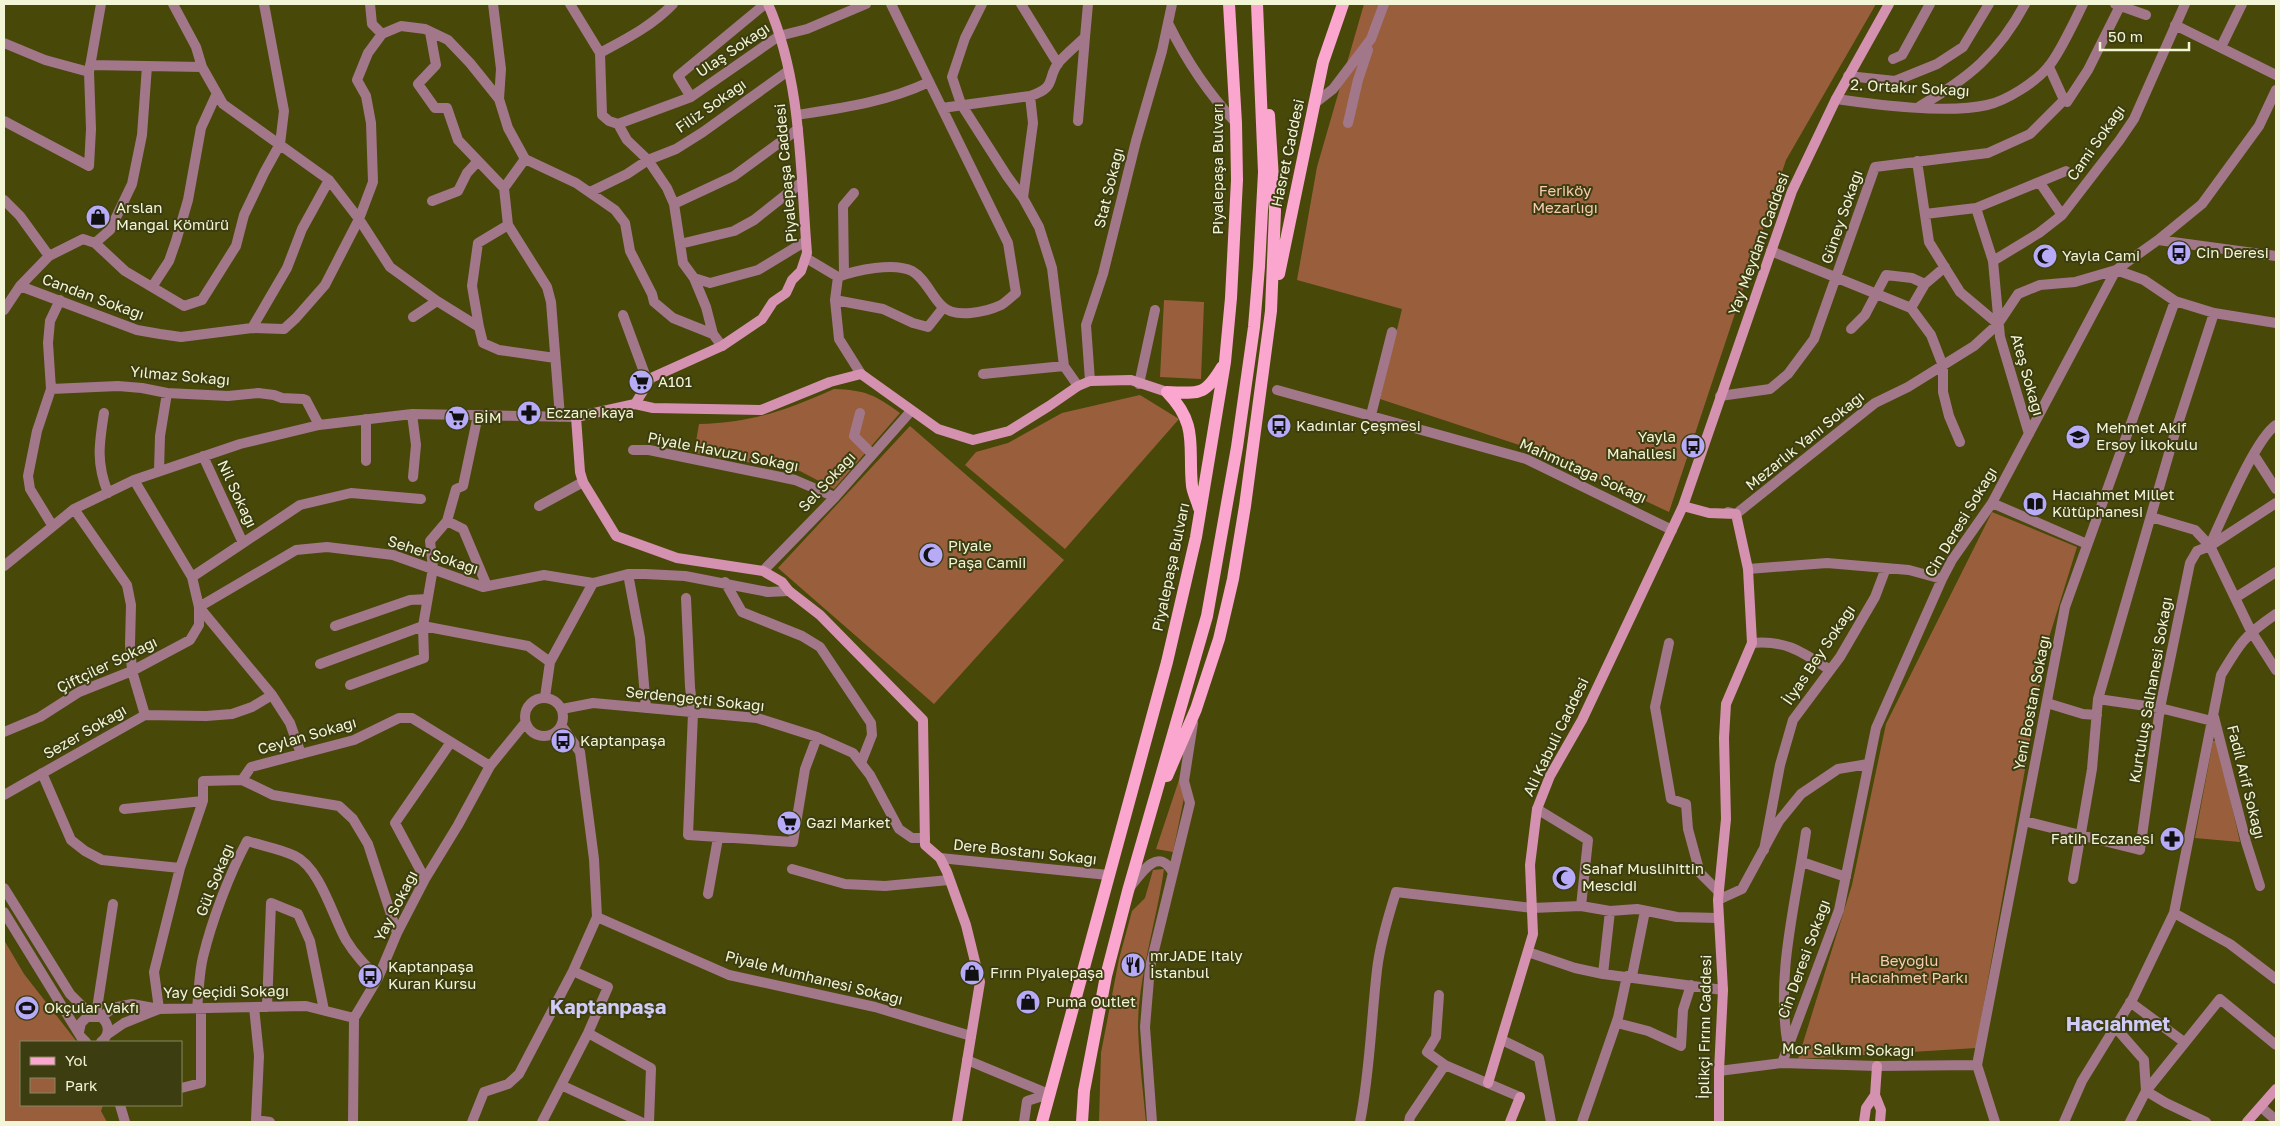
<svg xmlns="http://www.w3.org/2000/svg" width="2280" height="1126" viewBox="0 0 2280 1126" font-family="'Golos Text',sans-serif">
<rect width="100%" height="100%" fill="#484809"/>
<!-- green -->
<path fill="#995f3c" d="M1364,4H1876L1786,160L1669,512L1543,453L1380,399L1402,309L1297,280L1317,167Z
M1164,300L1204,302L1201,379L1160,377Z
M834,389C866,390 875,395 900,413L834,489L800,471L694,453L699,424C754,422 784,411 834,389Z
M1140,395L1179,419L1065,549L965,465L976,452L1008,443L1062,413Z
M910,426L1064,560L934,704L778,568Z
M1992,512L2077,547L2047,644L1976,1048L1798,1059L1852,885L1886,724Z
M2213,741H2217L2240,842L2195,838Z
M1179,780L1184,798L1173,852L1156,849Z
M1164,869C1157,919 1138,978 1138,1027C1139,1059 1143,1091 1146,1122H1099L1101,1053L1119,959L1132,911L1145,898L1153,870Z
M4,940L24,974L77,1042H21V1105H103L101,1111L107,1122H4Z"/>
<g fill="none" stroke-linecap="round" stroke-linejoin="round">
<!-- street -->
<path stroke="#a2778a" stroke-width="10" d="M173,4L196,47L202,67L223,104L329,180L359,219L390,267L437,301L479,327L483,343L499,350L555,358
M370,4L372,24L382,34
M493,4L501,69L499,99
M570,4L600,53
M982,4L965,38L952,77L961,104L1007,176L1023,198L1039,227L1052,268L1064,366L1078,386
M1021,4L1058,64
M2115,4L2146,15
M1169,25C1187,62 1208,93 1236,123
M2175,25L2276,75
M430,32L436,65L418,84L435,108H447L458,140L504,188L508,225L547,287L551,302L560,417
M4,43L45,60L89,72
M2221,47L2242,4
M600,53L602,115L609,121L618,124L627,140L648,160L667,188L674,204L683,263L694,278L706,307L713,334
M600,53C626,39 652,26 673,4
M1893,59L1902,55L1930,4
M90,65L202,67
M1848,76L1895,81L1937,64L1963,47L1989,4
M691,97L678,76L765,4
M1836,99C1878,105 1947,114 1987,105C2006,101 2036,82 2048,67C2059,55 2075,20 2083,4
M2067,102L2088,70L2120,6
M1315,103L1333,89L1371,39L1384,4
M1920,106C1969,78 1998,54 2025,4
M942,108L1030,96C1058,87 1046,78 1059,62C1067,53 1077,45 1085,37L1088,4
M797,115C842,108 887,102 929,82
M4,121L89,166L91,129L89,72L101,4
M1078,121L1085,37
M1348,123L1358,80L1368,50
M618,124L691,97L779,36L807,29L866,4
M1917,161L1929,242L1960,292L1998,324
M2040,183L2062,215
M504,188L525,159
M590,192L627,174L648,160L676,149L703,132L788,71
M1023,198L1033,123L1030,96
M4,200L20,216L49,256
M432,201L458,191L467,173L478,161
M674,204L734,176L798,129
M1976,208L1993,261L2000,337L2029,434
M1925,214L1976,208L2066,171
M2158,240L2276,256
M95,243L110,230L132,184L142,135L147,66
M680,244L734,231L754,220L802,182
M1771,251L1911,308L1931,335L1943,366V392L1949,416L1960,442
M806,258L838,277L835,300L839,339L861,374
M1993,261L2039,233L2062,215L2119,141L2134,119L2185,4
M2116,270L2144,280L2175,301L2214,313L2276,323
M844,275L843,206L854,193
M838,277C856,270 894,262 912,271C925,278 932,297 942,306C955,319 986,312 1001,305C1006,302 1011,297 1016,293L1008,243L891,4
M694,278L710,283L758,270L806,241
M20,286L137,330L160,334L181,337L252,328L284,329L296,318L325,285L359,219L373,182L371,123L366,96L357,80L368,53L382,34L401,26L425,29L448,40L470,63L499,99L508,128L525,159L576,183L615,210L625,223L630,251L652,294L654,302L673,318L713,334L722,346
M152,287L169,261L176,241L188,200L201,128L217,93
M835,300L883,309L913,323L928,327L943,308
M1911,308L1925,284L1945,267
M4,310L20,286L49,256L83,239L95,243L125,271L184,306L202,300L236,246L244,215L264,173L280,144L284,111L264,4
M623,315L647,380
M413,317L437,301
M479,327L472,286L478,243L508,225
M252,328L287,268L302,229L329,180
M1851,329L1865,315L1886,275L1912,278L1925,284
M983,374L1064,366
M1090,381L1086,325L1103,274L1136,141L1162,51L1172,4
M1139,384L1155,310
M51,389L118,386L142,388L167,393L228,396L258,393L274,395L282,398L303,399L306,400L319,425
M1277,390L1526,459L1672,530
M1720,396L1770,389L1788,374L1814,339L1875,167L1988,153L2030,134L2064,100L2049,67
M104,413C99,444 96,463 108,493
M860,413L854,436L872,454
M412,414L416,445L413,477
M1371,415L1392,332
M366,419V461
M633,450H649L795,480L835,497
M2254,455L2276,489
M159,471L160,436L167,393
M134,480L192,577L199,607L272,695L290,723L301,754
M1992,503L2087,544
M539,506L583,482
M74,509L127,585L131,605L130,644L132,671L145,715
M1728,512L1736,514L1875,403L1908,387L1974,346L1998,324L2018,294L2040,285L2075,282L2116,270
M2151,517L2195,530L2210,546L2251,631L2276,670
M447,521L456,489L463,486L478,415
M52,525L30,489L28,476L37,431L51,389L48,343L50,321L60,300
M243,543L300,505L351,493L421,499
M2210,545C2222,519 2255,439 2276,425
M4,566L74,509L134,480L240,444L319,425L412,414L576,417
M1748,569L1827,563L1909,570L1942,579
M763,571L835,497L911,411
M628,574L640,638L646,708
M192,577L243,543L203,456
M725,582L742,612L802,636L820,647L871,723L872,735L861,763
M487,586L463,529L447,521L430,541L433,568L423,626L528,646L550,662
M686,598L690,687L693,713L688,835L793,842L805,769L817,737
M2235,598L2276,572
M335,626L410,600L427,599
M1669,643L1655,707L1671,799L1686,804L1688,829L1700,873L1719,892
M1752,643C1787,640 1802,652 1830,670
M320,664L423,626L424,658L350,685
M545,697L550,662L593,583
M525 717a19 19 0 1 1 38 0a19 19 0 1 1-38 0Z
M2098,699L2160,708L2212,721
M2047,703L2083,714L2097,715
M562,709L593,703L757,718L817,737L853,753L870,775L899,829L912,838H925
M2214,717L2246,842L2260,886
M4,732L40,717L79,692L132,671L190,640L199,625V607L296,550L327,547L393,555L483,587L544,575L593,583L628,574H645L685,576L768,592L789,591
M42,773L71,840L85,851L102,860L180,868
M242,780L251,767L354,740L399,718H412L490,766
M4,795L145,715L206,716L232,714L252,707L272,695
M124,809L203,801
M1537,809L1588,840L1581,906
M2024,821L2140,850L2160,708L2190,563L2197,551L2210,546L2276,503
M1764,850L1780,765L1793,720L1840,657L1875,597L1886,568
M940,858L1108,875
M1802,862L1846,877
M792,869L845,884L885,886L949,880
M425,879L395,823L451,742
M2073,879L2092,769L2098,699L2174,436L2214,313
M1131,886C1143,870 1159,847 1173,873
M4,888L70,994L91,1015
M708,894L718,838
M1718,900L1742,889L1779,821L1801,794L1838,769L1868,764
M4,912L81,1037L86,1042
M2174,913L2230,944L2276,979
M597,917L729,975L875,1007L971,1036
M1528,952L1575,968L1603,974L1723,990
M1603,974L1610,911
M1632,976L1645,911
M1439,995L1436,1037L1427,1052L1445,1065L1520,1097
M2130,1002L2184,1042
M254,1007L259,1056L256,1120L270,1122
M267,1007L271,903L298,914L310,941L324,1010
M197,1008C199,991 199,973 203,957C212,920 229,875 247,841C263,846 281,849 295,856C320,868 333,917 346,940C355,955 366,966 378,978
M96,1015L113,904
M101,1017L113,1008L132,1004L159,1009L306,1006L354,1018
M1617,1023L1648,1031L1681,1046L1683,1010L1691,985
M2115,1027L2144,1060L2146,1091L2166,1103L2206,1122
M79,1032L81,1023L87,1017H101C110,1024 110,1035 101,1042
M588,1033L651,1068L649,1122
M108,1034L124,1023L159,1009L154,972L180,868L203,801V781L242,780L273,795L339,806L353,819L368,844L397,933
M1502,1040L1539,1058L1551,1122
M1788,1046C1775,976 1796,903 1806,832
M967,1060L1049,1094
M1782,1063L1839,910L1876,728L1942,579L1952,560L1992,503L2116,270L2158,240L2202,204L2259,126L2276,90
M1719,1071L1782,1063L1877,1066L1977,1065
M561,1085L641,1122
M181,1088L201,1083V1008
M120,1105L125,1122
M2261,1107L2276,1120
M353,1122L354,1018L378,978L397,933L425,879L458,825L490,766L525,723
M472,1122L484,1092L508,1084L519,1074L573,971L597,917L594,859L580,752L561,725
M542,1122L588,1033L608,987L573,971
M1024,1122L1027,1101L1049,1094
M1152,1122L1145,1027L1150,967L1190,803L1184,781L1193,723
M1360,1122C1370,1072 1371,1021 1377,970C1380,943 1388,917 1396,892L1532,908L1581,906L1610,911L1637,909L1677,917L1719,918
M1409,1122L1410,1117L1445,1065
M1582,1122L1618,1018L1627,976
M1995,1122L1977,1065L2065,607L2175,301
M2064,1122L2082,1081L2133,998L2174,913L2221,675C2240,643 2245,635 2276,614
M2130,1122L2146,1091L2220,999L2276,1045"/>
<!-- secondary -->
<path stroke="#d492b0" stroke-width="10" d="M768,4C802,82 800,170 807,253L801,271L792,280L786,293L773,302L762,319L722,346L651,378L635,404L576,417L580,472L583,482L616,536L677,558L763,571L782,582L789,591L820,615L923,720L925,845L940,858L947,872L966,925L980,982L957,1122
M635,404L653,408L761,410L830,382L861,374L938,429L973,440L1009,431L1049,406L1078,386L1090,381L1131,380L1167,392
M1683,506L1709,513L1736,514L1748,569L1752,643L1726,704L1724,738L1726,819L1718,900L1723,990L1719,1071V1122
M1877,1066L1875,1095L1881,1110L1880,1122
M1488,1083L1533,934L1530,865L1537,809L1550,776L1582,720L1683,506L1792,191L1836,99L1889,4
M1510,1122L1520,1097
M1864,1122L1866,1108L1875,1095
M2247,1122L2276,1089"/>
<!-- primary -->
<path stroke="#fba6ce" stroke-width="12" d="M1279,274L1323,62L1343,4
M1167,392C1199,425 1188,446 1192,486C1193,493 1197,501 1199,508
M1167,392C1199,393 1204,397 1222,367
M1167,776L1196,709L1219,639L1233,579L1245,506L1271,311L1275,211L1269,115
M1042,1122L1167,662L1196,537L1225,362L1231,298L1237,180L1236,123L1229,4
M1082,1122L1084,1091L1106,976L1128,891L1207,616L1237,447L1254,327L1259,267L1264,172L1257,4"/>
</g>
<!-- icons -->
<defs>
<symbol id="shop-disc" viewBox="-11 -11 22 22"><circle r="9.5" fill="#b7abf8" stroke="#3c3d10"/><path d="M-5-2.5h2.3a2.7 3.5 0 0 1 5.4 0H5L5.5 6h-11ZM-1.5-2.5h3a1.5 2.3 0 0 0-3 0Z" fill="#111"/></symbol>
<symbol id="bus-disc" viewBox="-11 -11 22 22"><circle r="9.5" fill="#b7abf8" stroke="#3c3d10"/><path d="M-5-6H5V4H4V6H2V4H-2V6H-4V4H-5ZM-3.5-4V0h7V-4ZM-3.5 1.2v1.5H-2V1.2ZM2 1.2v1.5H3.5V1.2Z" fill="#111"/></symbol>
<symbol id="mosque-disc" viewBox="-11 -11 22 22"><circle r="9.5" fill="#b7abf8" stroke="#3c3d10"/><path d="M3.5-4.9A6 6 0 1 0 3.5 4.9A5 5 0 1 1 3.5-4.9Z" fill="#111"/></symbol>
<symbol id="supermarket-disc" viewBox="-11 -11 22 22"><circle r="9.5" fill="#b7abf8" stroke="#3c3d10"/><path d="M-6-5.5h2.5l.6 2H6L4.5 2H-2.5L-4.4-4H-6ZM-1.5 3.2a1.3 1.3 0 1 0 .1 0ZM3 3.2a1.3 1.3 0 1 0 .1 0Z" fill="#111"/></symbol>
<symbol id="pharmacy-disc" viewBox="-11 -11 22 22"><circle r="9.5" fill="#b7abf8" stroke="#3c3d10"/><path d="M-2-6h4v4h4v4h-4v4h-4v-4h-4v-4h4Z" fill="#111"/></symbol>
<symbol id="school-disc" viewBox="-11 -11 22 22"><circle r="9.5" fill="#b7abf8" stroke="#3c3d10"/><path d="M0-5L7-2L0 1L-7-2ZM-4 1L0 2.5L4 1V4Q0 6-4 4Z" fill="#111"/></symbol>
<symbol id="library-disc" viewBox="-11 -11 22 22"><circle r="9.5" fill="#b7abf8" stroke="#3c3d10"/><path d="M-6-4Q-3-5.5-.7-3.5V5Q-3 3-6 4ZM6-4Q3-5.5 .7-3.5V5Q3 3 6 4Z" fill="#111"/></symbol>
<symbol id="restaurant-disc" viewBox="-11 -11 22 22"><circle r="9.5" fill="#b7abf8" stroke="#3c3d10"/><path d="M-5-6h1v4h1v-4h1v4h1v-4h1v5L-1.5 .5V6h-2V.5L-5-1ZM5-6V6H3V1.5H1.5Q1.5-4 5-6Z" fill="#111"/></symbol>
<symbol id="stadium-disc" viewBox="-11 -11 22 22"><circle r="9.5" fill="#b7abf8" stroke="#3c3d10"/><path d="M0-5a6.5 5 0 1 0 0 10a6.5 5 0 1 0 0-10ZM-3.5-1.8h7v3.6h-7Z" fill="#111"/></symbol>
</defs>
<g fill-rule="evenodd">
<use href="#shop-disc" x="84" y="203" width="28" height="28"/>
<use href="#bus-disc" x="2165" y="239" width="28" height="28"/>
<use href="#mosque-disc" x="2031" y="242" width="28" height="28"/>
<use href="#supermarket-disc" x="627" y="368" width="28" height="28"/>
<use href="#pharmacy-disc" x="515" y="399" width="28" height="28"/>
<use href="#supermarket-disc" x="443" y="404" width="28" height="28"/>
<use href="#bus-disc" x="1265" y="412" width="28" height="28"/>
<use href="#school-disc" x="2064" y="423" width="28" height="28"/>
<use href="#bus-disc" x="1679" y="432" width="28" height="28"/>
<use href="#library-disc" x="2021" y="490" width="28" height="28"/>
<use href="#mosque-disc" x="917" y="541" width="28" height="28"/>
<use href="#bus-disc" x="549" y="727" width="28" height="28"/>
<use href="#supermarket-disc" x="775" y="809" width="28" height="28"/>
<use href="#pharmacy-disc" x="2158" y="825" width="28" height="28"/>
<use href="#mosque-disc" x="1550" y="864" width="28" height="28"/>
<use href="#restaurant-disc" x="1119" y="951" width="28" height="28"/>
<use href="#shop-disc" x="958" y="959" width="28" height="28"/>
<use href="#bus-disc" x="356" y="962" width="28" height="28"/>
<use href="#shop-disc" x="1014" y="988" width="28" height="28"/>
<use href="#stadium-disc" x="13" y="994" width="28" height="28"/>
</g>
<g text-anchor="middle" stroke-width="4" stroke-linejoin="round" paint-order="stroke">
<!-- street labels -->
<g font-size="15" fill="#f3f5d7" stroke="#3c3d10">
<text transform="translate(733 50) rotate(-34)" y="5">Ulaş Sokağı</text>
<text transform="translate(1910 88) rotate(3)" y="5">2. Ortakır Sokağı</text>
<text transform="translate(711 106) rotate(-35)" y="5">Filiz Sokağı</text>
<text transform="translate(2096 143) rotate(-55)" y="5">Cami Sokağı</text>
<text transform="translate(1288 153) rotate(-78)" y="5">Hasret Caddesi</text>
<text transform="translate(1218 169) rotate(-90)" y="5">Piyalepaşa Bulvarı</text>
<text transform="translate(786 173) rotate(-95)" y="5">Piyalepaşa Caddesi</text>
<text transform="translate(1109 188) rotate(-76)" y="5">Stat Sokağı</text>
<text transform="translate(1842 217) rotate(-71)" y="5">Güney Sokağı</text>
<text transform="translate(1759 244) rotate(-70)" y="5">Yay Meydanı Caddesi</text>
<text transform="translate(93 297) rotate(20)" y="5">Candan Sokağı</text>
<text transform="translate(2027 375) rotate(74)" y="5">Ateş Sokağı</text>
<text transform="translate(180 376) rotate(5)" y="5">Yılmaz Sokağı</text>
<text transform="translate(1805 441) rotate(-39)" y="5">Mezarlık Yanı Sokağı</text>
<text transform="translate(723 452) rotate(11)" y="5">Piyale Havuzu Sokağı</text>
<text transform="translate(1583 471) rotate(24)" y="5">Mahmutağa Sokağı</text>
<text transform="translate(827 482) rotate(-47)" y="5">Sel Sokağı</text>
<text transform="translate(237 494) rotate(65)" y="5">Nil Sokağı</text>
<text transform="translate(1961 522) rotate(-59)" y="5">Cin Deresi Sokağı</text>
<text transform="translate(433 555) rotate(18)" y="5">Seher Sokağı</text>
<text transform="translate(1171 567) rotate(-78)" y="5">Piyalepaşa Bulvarı</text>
<text transform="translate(1819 655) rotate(-56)" y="5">İlyas Bey Sokağı</text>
<text transform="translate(107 665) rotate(-26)" y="5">Çiftçiler Sokağı</text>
<text transform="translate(2151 690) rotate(-80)" y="5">Kurtuluş Salhanesi Sokağı</text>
<text transform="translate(695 699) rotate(6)" y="5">Serdengeçti Sokağı</text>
<text transform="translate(2032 703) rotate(-79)" y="5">Yeni Bostan Sokağı</text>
<text transform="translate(85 732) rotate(-30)" y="5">Sezer Sokağı</text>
<text transform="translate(307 736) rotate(-16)" y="5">Ceylan Sokağı</text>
<text transform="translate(1556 737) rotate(-64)" y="5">Ali Kabuli Caddesi</text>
<text transform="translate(2246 782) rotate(76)" y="5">Fadil Arif Sokağı</text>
<text transform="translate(1025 852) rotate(6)" y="5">Dere Bostanı Sokağı</text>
<text transform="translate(215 880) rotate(-68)" y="5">Gül Sokağı</text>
<text transform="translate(396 906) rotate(-63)" y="5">Yay Sokağı</text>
<text transform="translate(1804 959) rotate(-70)" y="5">Cin Deresi Sokağı</text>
<text transform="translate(814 978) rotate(14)" y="5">Piyale Mumhanesi Sokağı</text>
<text transform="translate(226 992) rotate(-1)" y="5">Yay Geçidi Sokağı</text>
<text transform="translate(1705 1027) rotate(-89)" y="5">İplikçi Fırını Caddesi</text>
<text transform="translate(1848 1050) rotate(1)" y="5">Mor Salkım Sokağı</text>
</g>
<!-- park labels -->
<g font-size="15" fill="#facbb1" stroke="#3c3d10">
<text x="1565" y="196">Feriköy<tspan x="1565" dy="17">Mezarlığı</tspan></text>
<text x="1909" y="966">Beyoğlu<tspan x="1909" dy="17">Hacıahmet Parkı</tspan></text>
</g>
<!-- poi labels -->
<g font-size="15" fill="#f3f5d7" stroke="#3c3d10" text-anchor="start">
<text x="116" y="213">Arslan<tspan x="116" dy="17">Mangal Kömürü</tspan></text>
<text x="2196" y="258">Cin Deresi</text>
<text x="2062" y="261">Yayla Cami</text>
<text x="658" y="387">A101</text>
<text x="546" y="418">Eczane kaya</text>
<text x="474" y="423">BİM</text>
<text x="1296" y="431">Kadınlar Çeşmesi</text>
<text x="2096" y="433">Mehmet Akif<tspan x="2096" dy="17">Ersoy İlkokulu</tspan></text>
<text x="1676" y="442" text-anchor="end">Yayla<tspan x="1676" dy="17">Mahallesi</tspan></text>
<text x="2052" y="500">Hacıahmet Millet<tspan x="2052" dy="17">Kütüphanesi</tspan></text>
<text x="948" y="551">Piyale<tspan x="948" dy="17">Paşa Camii</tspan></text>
<text x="580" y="746">Kaptanpaşa</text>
<text x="806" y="828">Gazi Market</text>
<text x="2154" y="844" text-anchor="end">Fatih Eczanesi</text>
<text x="1582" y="874">Sahaf Muslihittin<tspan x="1582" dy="17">Mescidi</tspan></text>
<text x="1150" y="961">mrJADE Italy<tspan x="1150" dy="17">İstanbul</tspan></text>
<text x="388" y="972">Kaptanpaşa<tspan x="388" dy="17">Kuran Kursu</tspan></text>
<text x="990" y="978">Fırın Piyalepaşa</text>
<text x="1046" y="1007">Puma Outlet</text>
<text x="44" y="1013">Okçular Vakfı</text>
</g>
<!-- district labels -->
<g font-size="20" font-weight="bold" fill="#d1ccf7" stroke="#3c3d10">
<text x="608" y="1014">Kaptanpaşa</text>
<text x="2118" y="1031">Hacıahmet</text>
</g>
</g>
<!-- border -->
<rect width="2280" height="1126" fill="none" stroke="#f3f5d7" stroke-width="10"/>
<!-- legend -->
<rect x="20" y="1041" width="162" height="65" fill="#3c3d10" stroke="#858760"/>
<rect x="30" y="1057" width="25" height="8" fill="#fba6ce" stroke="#858760"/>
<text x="65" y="1066" font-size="15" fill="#f3f5d7">Yol</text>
<rect x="30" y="1078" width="25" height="15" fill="#995f3c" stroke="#858760"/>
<text x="65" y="1091" font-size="15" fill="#f3f5d7">Park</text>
<!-- scale -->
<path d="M2100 42v8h89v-8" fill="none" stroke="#f3f5d7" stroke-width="2.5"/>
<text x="2108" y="42" font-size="15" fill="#f3f5d7" stroke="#3c3d10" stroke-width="4" paint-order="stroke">50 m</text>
</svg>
